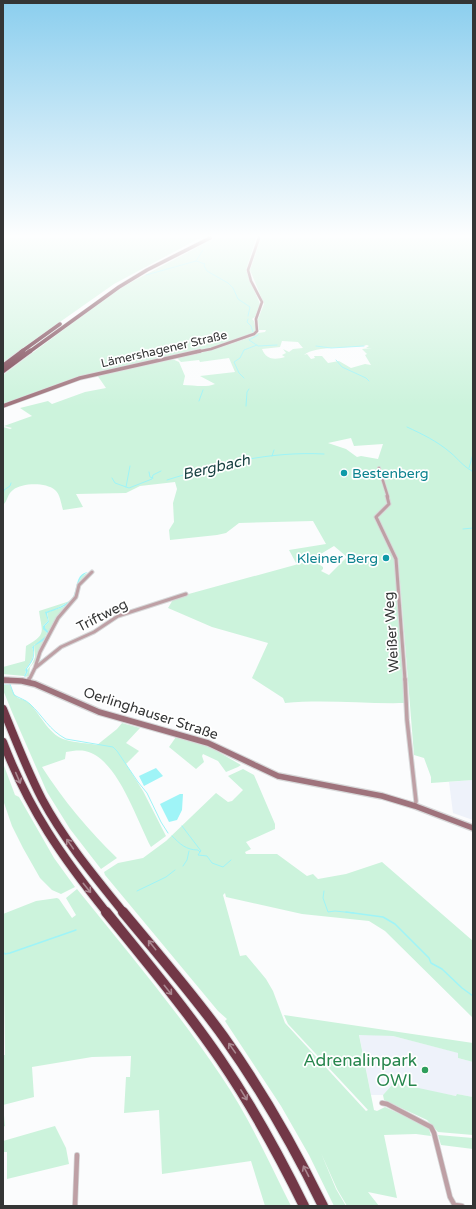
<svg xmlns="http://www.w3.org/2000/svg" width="476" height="1209" viewBox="0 0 476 1209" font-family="'Varela Round',sans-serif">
<rect width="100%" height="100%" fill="#fbfcfd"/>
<!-- built -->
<path fill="#eef2fa" d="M473,780V820L453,813L449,782Z
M359,1034L393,1036L459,1053L458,1058L473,1062V1097L457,1094V1096L392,1085L383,1095H371Z"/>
<!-- green -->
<path fill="#ccf3dc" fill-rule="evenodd" d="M3,238H200L114,284L3,362Z
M215,238H256L246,270L260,304L255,317L252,319L254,321L256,330L253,334L210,348L103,371L70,380L3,404V375L103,300L124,286Z
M261,238H473V780L431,783V777L424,758L414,755L398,557H394L405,703C364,704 325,699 285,703L283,698L252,678L268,643L212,627L168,608L174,598L313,560L323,567V569L321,571L329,575L347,557L334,546L314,558L296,563L289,550L326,544L313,521L239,523L226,533L217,535L170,540L169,530L174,522L173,503L177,489L175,482L140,486L126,493L76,494L83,507L63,510C61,503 60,494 55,490C45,482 22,483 13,490C7,494 8,501 3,505V427L10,429L12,428L4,426L32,416L20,408L48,401L52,404L85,392L106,388L97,375L170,358L179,362L185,376L183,385C194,385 205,388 215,384L200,376L235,372L229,358L200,362L199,360L181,362L177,358L212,350L251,337L258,333L265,332L266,330H259L258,319L264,304L250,270ZM282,341L298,342L303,348L293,349L289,352L283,349L286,353L282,355L285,357C275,360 266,360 262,349L280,347ZM367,345L369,346L366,348H372L362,349L367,354L365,355L371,365L365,364L351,368L339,361L328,363L322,356H314L315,358L311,359L307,354L304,355C316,345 352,349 367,345ZM351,438L354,446L383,444L378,459L361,456L357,457L346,449L328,443Z
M90,573C86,576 81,580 79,584C76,589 77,595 74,599C69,607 60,611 55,620C49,633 40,658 30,667L29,676L25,677L28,671L27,670L32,664L35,657L34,645C41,642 47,640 49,632L45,629V626L49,622L47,612C55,610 70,606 74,598C79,589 76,574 90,573Z
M70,601L54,610L46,612L48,621L43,626V628L47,633L44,639L32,647C36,657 30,662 25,670L26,672L24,676L3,674V667L25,661L26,646C47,634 42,633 39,611Z
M3,685H10C18,705 20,694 31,705C41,716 50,736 66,740C76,743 87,743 97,745L117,729L122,723L140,728L126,743L139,751L126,764L143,791L166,836L151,847C137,821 117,757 85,751C79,750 72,751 66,752L65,759L42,767C63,800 89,831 117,858L101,869L70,829L47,792L12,712L3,690Z
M176,737L210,747L241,765L238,767L226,772L218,761L203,754L202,756L204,762L196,769L169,747Z
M3,763L15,795L19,797L54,858L75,887L61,894L52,890L40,878L23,848L12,826L3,800Z
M243,769L254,775L275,824V829L246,842L251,849L245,852L246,854H277L307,876L313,874L318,879L346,874L382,862L473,941V1018L385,931L369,921L302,914L226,897L225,893L223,895L240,956L246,955L266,979L273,991L285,1023L366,1111L368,1110L288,1024L284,1015L473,1043V1062L458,1058V1053L393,1036L359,1035L374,1110L377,1111L385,1107L424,1125L429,1129L431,1136L416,1134L384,1135L397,1198L368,1192L379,1206H347L337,1189L321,1153L336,1189L346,1206H334L309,1155L281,1106L225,1021L227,1019L218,1011L105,875L104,872L118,863L143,858L166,841L216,793L228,802L232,801L243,790L228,776Z
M77,889C126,950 177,1010 221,1076C249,1117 269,1162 291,1206H265L251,1161L162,1174L159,1110L124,1113L126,1077H130L131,1056L92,1057L32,1067L34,1097L3,1105L5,1126L3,1127V1055H5L3,914L36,901L57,898L59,899L72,918L76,915L66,898Z
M395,1083L456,1096L457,1094L473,1097V1135L438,1132L427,1120L384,1100L383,1095L392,1085Z
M55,1126L66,1148L69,1164L7,1179V1152H3V1141Z
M438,1135L473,1138V1149L441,1145Z"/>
<!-- water -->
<path fill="#9ff4f7" d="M88,572C75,579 80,587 74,598C69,606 55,610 47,613L49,622L45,626V628L49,632L45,640L34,646C34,659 35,658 27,669L28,671L25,677L24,676L26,672L25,670C30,662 36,657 32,647L46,636L47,633L43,629V626L48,621L45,612C53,610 69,604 73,597C78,588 75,574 88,572Z
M156,768L163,776L144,786L139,776Z
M180,794H183L182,810L177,820L169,822L160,804Z"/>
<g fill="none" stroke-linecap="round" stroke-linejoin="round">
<!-- stream-far1 -->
<path stroke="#9ff4f7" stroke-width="1" d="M196,261L205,264L204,266L207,271L228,283L233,288L238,299L250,307L248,316
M146,275L196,261L203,250
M248,319L247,322L251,326L253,332
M258,335L249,340L258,346L277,345
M316,346L331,348L364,346
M336,360L342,367L366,378L369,381
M244,378L239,373L234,362L240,358L244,350L257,345
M199,401L203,390
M246,406L247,392L249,389
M407,427C422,434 437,441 451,453C458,459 463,466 472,471L473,474
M272,456L274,450
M469,468L473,454
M149,472L150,477L153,478
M112,478L115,483L129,488L152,479L153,475L161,471
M167,480C218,464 270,451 324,454
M126,487L130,466
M3,497L4,490L10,486L11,483
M463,529L473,528
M39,662L58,648
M3,684H10L14,695C19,698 26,700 30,704C43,716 49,730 66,739L113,747L117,751L138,782L147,793L161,822L168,833
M182,826L201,851L200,852
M172,836C180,844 186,850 198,850L200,852L198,855L207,856L212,863L223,867L231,860
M183,866L187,860L189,851
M137,891L166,877L175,870
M324,891L323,898L328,912L335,911L354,913"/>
<!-- stream -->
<path stroke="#9ff4f7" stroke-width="1.5" d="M346,912L383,917L395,924L429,958L431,963L442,969L462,988L473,996
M3,952L5,954L10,953L76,930"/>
<defs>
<path id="minor-far3" d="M379,468L388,497"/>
<path id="minor-far2" d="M387,496L389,504L376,517L396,559L405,680
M35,668L40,652L58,618L76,597L79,585L92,572
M29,680L35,668L61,647L94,632L118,616L186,594"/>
<path id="minor-far1" d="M405,679L407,720L416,801L415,806
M28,682L29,679"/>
<path id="minor" d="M382,1103L387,1104L431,1127L434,1133L450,1197L455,1206
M455,1205L462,1206
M75,1206L77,1155"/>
<path id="secondary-far3" d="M196,352L211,349L254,334L257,331L256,319L262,302L251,281L248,270L259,238"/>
<path id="secondary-far2" d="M3,406L80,378L200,351"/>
<path id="secondary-far1" d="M3,680H9"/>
<path id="secondary" d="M3,680L22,681L35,684L99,712L208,743L278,776L382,796L415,806L473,828"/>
<path id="motorway-far3" d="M21,352L60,324
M29,352L119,287L147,270L210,238"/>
<path id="motorway-far2" d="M3,366L23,351
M3,371L30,351"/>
<path id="motorway-far1" d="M3,709C15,739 27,770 42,799C64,840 95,877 124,913
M3,742C29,810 62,857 107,913"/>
<path id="motorway" d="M106,912C145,960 185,1008 220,1059C252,1106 279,1155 304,1206
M123,912C157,953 192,993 223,1036C261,1089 294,1147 323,1206"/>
</defs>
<!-- minor-far3 casing -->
<use href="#minor-far3" stroke="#d7d8d9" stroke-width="4"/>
<!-- minor-far2 casing -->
<use href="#minor-far2" stroke="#d7d8d9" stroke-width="5"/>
<!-- minor-far1 casing -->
<use href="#minor-far1" stroke="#d7d8d9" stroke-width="5.5"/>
<!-- minor casing -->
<use href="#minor" stroke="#d7d8d9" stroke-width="6"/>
<!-- secondary-far3 casing -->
<use href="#secondary-far3" stroke="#d7d8d9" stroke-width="3.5"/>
<!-- secondary-far2 casing -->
<use href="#secondary-far2" stroke="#d7d8d9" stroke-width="5"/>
<!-- secondary-far1 casing -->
<use href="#secondary-far1" stroke="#d7d8d9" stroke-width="6"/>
<!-- secondary casing -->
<use href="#secondary" stroke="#d7d8d9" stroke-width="8"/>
<!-- motorway-far3 casing -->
<use href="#motorway-far3" stroke="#d7d8d9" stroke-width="4.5"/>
<!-- motorway-far2 casing -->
<use href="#motorway-far2" stroke="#d7d8d9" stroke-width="6"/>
<!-- motorway-far1 casing -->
<use href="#motorway-far1" stroke="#d7d8d9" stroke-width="10"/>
<!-- motorway casing -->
<use href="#motorway" stroke="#d7d8d9" stroke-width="12"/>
<!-- minor-far3 -->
<use href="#minor-far3" stroke="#bea0a5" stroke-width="2.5"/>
<!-- minor-far2 -->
<use href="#minor-far2" stroke="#bea0a5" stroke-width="3"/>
<!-- minor-far1 -->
<use href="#minor-far1" stroke="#bea0a5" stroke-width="3.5"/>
<!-- minor -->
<use href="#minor" stroke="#bea0a5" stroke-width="4.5"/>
<!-- secondary-far3 -->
<use href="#secondary-far3" stroke="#9f737c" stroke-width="2.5"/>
<!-- secondary-far2 -->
<use href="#secondary-far2" stroke="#9f737c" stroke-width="3.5"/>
<!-- secondary-far1 -->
<use href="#secondary-far1" stroke="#9f737c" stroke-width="4.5"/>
<!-- secondary -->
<use href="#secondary" stroke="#9f737c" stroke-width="5.5"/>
<!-- motorway-far3 -->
<use href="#motorway-far3" stroke="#723847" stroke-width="3.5"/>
<!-- motorway-far2 -->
<use href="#motorway-far2" stroke="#723847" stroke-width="4.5"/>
<!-- motorway-far1 -->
<use href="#motorway-far1" stroke="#723847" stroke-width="8"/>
<!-- motorway -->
<use href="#motorway" stroke="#723847" stroke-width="10"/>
</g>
<!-- one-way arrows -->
<defs><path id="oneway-shaft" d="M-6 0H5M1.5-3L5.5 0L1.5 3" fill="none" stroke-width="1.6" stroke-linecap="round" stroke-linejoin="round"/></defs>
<g stroke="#aa8891">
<use href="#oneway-shaft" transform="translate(18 778) rotate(67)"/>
<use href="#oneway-shaft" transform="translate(70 844) rotate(-125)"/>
<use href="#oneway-shaft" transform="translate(87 888) rotate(51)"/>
<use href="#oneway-shaft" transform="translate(152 945) rotate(-129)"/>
<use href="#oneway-shaft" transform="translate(168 990) rotate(51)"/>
<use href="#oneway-shaft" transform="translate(232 1048) rotate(-125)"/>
<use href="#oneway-shaft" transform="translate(244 1095) rotate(58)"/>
<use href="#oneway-shaft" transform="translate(306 1171) rotate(-117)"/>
</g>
<!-- sky -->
<linearGradient id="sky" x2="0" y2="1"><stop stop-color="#8bceee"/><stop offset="0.58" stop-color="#fdfefe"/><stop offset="1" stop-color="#fdfefe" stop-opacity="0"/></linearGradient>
<rect width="476" height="407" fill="url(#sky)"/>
<!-- markers -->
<g fill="#0f9aa8" stroke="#fff" stroke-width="1.5">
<circle cx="344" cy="473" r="4"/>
<circle cx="386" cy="558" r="4"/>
</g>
<circle fill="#2e9e5b" stroke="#fff" stroke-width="1.5" cx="425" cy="1070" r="4"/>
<g text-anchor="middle" stroke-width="3.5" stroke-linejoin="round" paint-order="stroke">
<!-- far-street labels -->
<g font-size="12" fill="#343535" stroke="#fff">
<text transform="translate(164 349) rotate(-13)" y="4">Lämershagener Straße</text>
</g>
<!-- culture labels -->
<g font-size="14" fill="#0d838f" stroke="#fff" text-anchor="start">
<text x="352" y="478">Bestenberg</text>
<text x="378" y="563" text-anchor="end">Kleiner Berg</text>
</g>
<!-- street labels -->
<g font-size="14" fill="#343535" stroke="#fff">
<text transform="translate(102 615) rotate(-27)" y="5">Triftweg</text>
<text transform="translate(391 632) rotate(-94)" y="5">Weißer Weg</text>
<text transform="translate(151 713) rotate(18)" y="5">Oerlinghauser Straße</text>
</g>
<!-- water labels -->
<g font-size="15" font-style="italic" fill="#194243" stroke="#fff">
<text transform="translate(216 467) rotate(-13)" y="5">Bergbach</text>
</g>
<!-- near-leisure labels -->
<g font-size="17" fill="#27864d" stroke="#fff" text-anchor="end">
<text x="417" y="1066">Adrenalinpark<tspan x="417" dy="20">OWL</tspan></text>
</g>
</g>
<!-- border -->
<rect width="476" height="1209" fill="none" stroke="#343535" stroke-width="8"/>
</svg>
